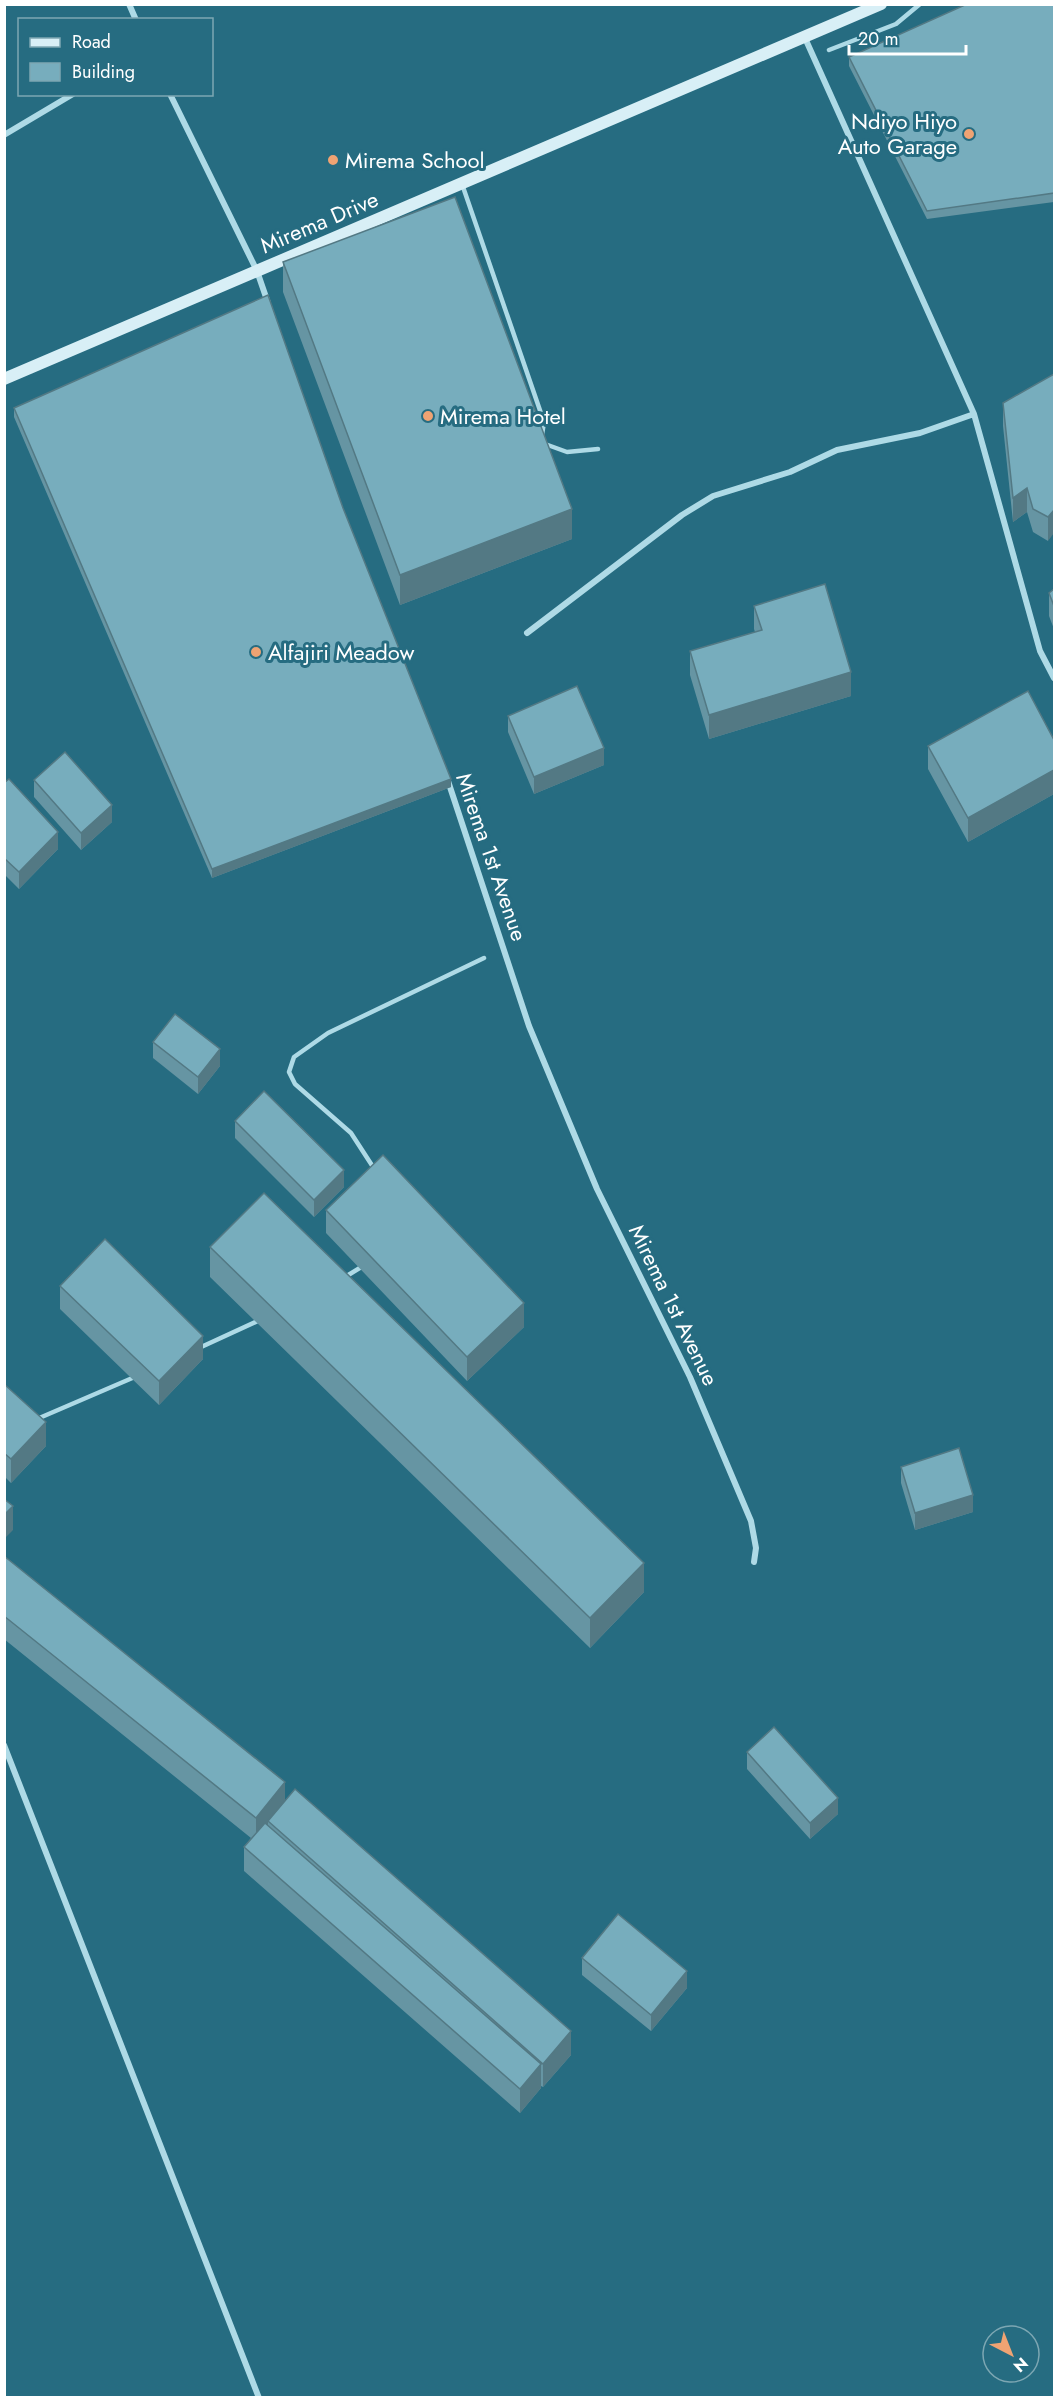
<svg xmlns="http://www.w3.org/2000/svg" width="1059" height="2402" viewBox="0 0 1059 2402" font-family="Jost,sans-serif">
<rect width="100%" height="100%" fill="#266c81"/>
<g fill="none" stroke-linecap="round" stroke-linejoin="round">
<!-- lane -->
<path stroke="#aedae6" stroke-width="4.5" d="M829,50L896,24L920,4
M462,184L544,422L542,435
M545,444L567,452L598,449
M375,1170L351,1133L295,1084L289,1072L294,1057L328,1033L484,958
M345,1277L363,1266
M199,1348L260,1320
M37,1419L137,1376"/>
<!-- street -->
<path stroke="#aedae6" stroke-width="6" d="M129,4L136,20
M805,38L974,414L1040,651L1054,678
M170,94L257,271L268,303
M4,135L73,94
M527,633L682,515L713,496L790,472L837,450L920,433L974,414
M448,781L529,1026L597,1189L690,1377L751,1521L756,1548L754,1562
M4,1745L259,2398"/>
<!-- secondary -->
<path stroke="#d8eff6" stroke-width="12" d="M4,379L881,4"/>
</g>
<!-- wall -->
<path fill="#6695a3" d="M1054,4V202L927,219L849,66V57Z
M283,262L572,539L400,605L283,292Z
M1054,374L1048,541L1033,532L1027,512L1013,522L1003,426V403Z
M14,408L343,508L451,787L212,878L14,417Z
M1054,589V629L1049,616V593Z
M754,606L851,696L709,739L690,675V651L755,632L754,629Z
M508,716L604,765L534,794L508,732Z
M1054,740V794L968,842L928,769V746Z
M34,780L112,822L81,850L34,797Z
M4,783L58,849L19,889L4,874Z
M153,1042L220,1066L198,1094L153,1058Z
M235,1121L344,1187L314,1217L235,1138Z
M326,1210L524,1327L467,1381L326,1233Z
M210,1247L644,1592L590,1648L210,1277Z
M60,1286L203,1359L159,1405L60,1309Z
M4,1384L46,1446L11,1483L4,1476Z
M901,1467L973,1512L915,1530L901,1483Z
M4,1556L285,1801L571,2055L543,2087L541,2086V2088L520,2113L244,1871V1847L251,1838L4,1639Z
M747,1752L838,1814L810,1839L747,1769Z
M582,1958L687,1988L651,2031L582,1975Z"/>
<!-- shaded-wall -->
<path fill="#537984" d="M1027,488V512L1013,522V498Z
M572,509V539L400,605V575Z
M1054,510V533L1048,541V517Z
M851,672V696L709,739V715Z
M604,748V765L534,794V777Z
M1054,770V794L968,842V818Z
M451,779V787L212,878V869Z
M112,805V822L81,850V833Z
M58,832V849L19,889V872Z
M220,1049V1066L198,1094V1077Z
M344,1170V1187L314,1217V1200Z
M524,1303V1327L467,1381V1357Z
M203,1336V1359L159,1405V1381Z
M46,1422V1446L11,1483V1459Z
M973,1495V1512L915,1530V1513Z
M13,1506V1530L4,1539V1515Z
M644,1563V1592L590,1648V1618Z
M285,1782V1806L268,1821V1827L256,1842V1818Z
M838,1798V1814L810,1839V1823Z
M687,1971V1988L651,2031V2015Z
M571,2031V2055L543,2087V2064Z
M541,2064V2088L520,2113V2089Z"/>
<!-- building -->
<path fill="#77adbd" stroke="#537984" stroke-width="1.5" d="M967,4H1054V193L927,211L849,57Z
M455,197L572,509L400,575L283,262Z
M268,295L343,508L451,779L212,869L14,408Z
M1054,374V510L1048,517L1033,509L1027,488L1013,498L1003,403Z
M825,584L851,672L709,715L690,651L762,630L754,606Z
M1054,589V606L1049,593Z
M577,686L604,748L534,777L508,716Z
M1028,691L1054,740V770L968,818L928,746Z
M65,752L112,805L81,833L34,780Z
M9,779L58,832L19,872L4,858V783Z
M175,1014L220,1049L198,1077L153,1042Z
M264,1091L344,1170L314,1200L235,1121Z
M383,1155L524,1303L467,1357L326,1210Z
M264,1193L644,1563L590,1618L210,1247Z
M105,1239L203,1336L159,1381L60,1286Z
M4,1384L46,1422L11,1459L4,1453Z
M959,1448L973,1495L915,1513L901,1467Z
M4,1499L13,1506L4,1515Z
M4,1556L285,1782L256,1818L4,1616Z
M774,1727L838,1798L810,1823L747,1752Z
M295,1789L571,2031L543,2064L268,1821Z
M265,1823L541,2064L520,2089L244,1847Z
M618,1914L687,1971L651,2015L582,1958Z"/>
<!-- markers -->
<g fill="#efa373" stroke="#266c81" stroke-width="2">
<circle cx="969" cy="134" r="6"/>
<circle cx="333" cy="160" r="6"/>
<circle cx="428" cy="416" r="6"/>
<circle cx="256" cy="652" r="6"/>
</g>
<g text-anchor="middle" stroke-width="6" stroke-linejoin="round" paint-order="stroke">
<!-- poi labels -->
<g font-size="22" fill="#fff" stroke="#266c81" text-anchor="start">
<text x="957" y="129" text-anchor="end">Ndiyo Hiyo<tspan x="957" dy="25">Auto Garage</tspan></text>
<text x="345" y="168">Mirema School</text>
<text x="440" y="424">Mirema Hotel</text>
<text x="268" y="660">Alfajiri Meadow</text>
</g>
<!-- street labels -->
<g font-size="22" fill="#fff" stroke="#266c81">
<text transform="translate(319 222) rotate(-23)" y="8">Mirema Drive</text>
<text transform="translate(492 857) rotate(71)" y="8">Mirema 1st Avenue</text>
<text transform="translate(674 1305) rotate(64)" y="8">Mirema 1st Avenue</text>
</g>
</g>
<!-- border -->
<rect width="1059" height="2402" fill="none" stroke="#ffffff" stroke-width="12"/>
<!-- legend -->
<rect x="18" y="18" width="195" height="78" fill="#266c81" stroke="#7da7b3" stroke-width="1.5"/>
<rect x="30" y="38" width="30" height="9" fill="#d8eff6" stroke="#7da7b3" stroke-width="1.5"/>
<text x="72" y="48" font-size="18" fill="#ffffff">Road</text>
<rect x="30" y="63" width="30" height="18" fill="#77adbd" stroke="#7da7b3" stroke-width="1.5"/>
<text x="72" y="78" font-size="18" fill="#ffffff">Building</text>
<!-- north arrow -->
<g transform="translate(1011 2354) rotate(138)"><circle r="28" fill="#266c81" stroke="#7da7b3" stroke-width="1.5"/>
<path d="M0-4.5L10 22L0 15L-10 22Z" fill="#efa373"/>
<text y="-9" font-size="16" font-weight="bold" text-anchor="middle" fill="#ffffff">N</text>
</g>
<!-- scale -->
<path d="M849 45v9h117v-9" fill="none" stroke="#ffffff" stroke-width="3"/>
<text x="858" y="45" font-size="18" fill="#ffffff" stroke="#266c81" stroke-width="4.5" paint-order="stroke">20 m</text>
</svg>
